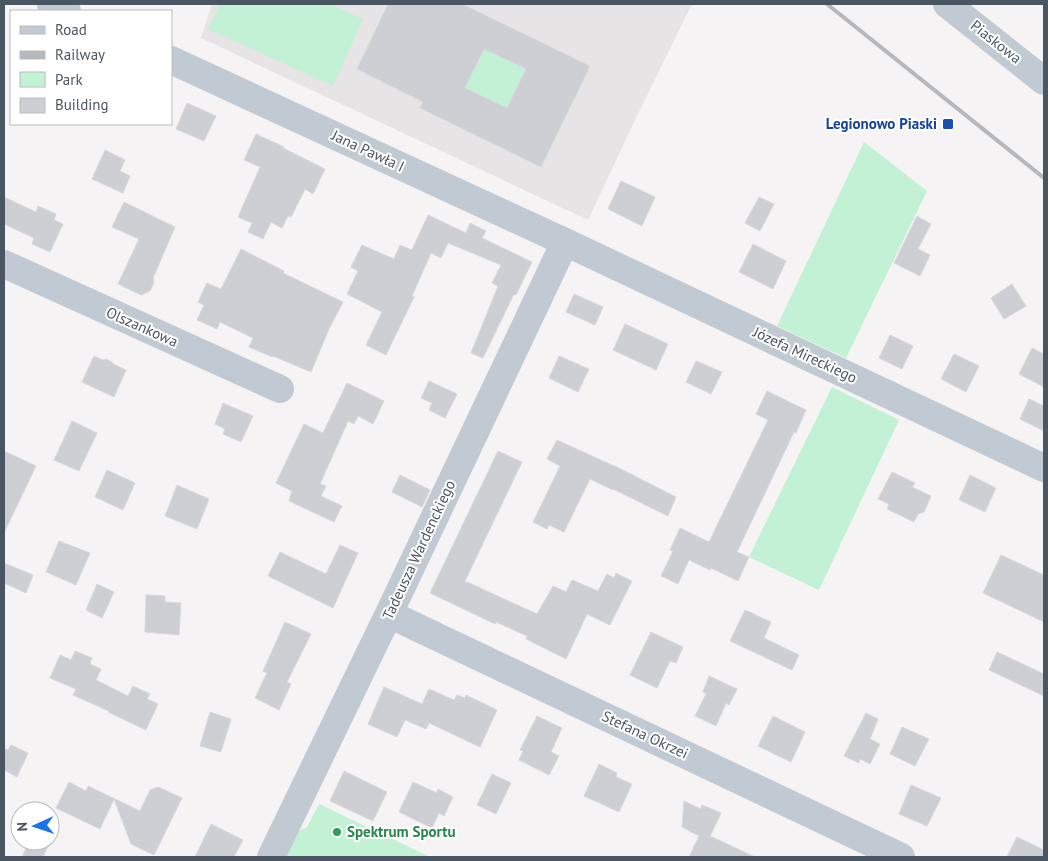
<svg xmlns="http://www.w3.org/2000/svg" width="1048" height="861" viewBox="0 0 1048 861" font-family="'PT Sans',sans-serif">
<rect width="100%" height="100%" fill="#f5f3f3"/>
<!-- education -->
<path fill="#e6e4e5" d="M212,4H692L634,122L588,220L201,38Z"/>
<!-- green -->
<path fill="#c3f1d5" d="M220,4H329L363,19L333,86L208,29Z
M484,49L526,69L507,108L465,88Z
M864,142L927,191L846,358L777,326Z
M832,387L899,420L819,590L749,557Z
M319,804L430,857H279L289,836L307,827Z"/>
<!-- building -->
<path fill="#cdcfd5" stroke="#d7d9de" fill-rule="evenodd" d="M388,4H462L590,66L541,167L420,108L423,102L357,69ZM484,49L526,69L507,108L465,88Z
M187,103L216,116L204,141L176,129Z
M256,134L284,147L283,148L325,169L313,194L305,189L291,217L288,216L282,228L271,222L263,239L248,232L252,223L238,217L260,167L244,160Z
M105,150L125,160L120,171L130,176L123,193L92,179Z
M621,181L655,197L642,226L608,209Z
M4,197L36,212L38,206L56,214L54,220L63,224L50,252L32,244L34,238L4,224Z
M759,197L774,204L760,231L745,223Z
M124,202L175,227L153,278L154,282L150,291L141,295L118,284L139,239L112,227Z
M428,215L466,233L470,223L486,231L482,238L532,262L516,295L514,294L483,358L471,353L498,286L492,283L501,265L448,243L441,258L431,253L412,296L414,297L386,355L366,345L382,312L347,294L358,271L351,267L362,245L394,259L400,245L412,250Z
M917,216L931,224L918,249L930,255L920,276L894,263Z
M753,244L786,261L773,289L739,272Z
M241,249L284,271L283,273L343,302L329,329L311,372L273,356L272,357L249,347L253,338L220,322L217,329L197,320L204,305L198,302L207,283L221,289Z
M1012,284L1026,306L1004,319L991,298Z
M574,294L603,307L595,325L566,312Z
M625,324L668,344L656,370L613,350Z
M890,335L913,346L902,369L879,358Z
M1032,348L1044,354V387L1019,374Z
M954,354L979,366L966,392L941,379Z
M94,356L103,360L106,359L112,362L113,364L126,370L114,397L82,382Z
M559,356L589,369L578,392L549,378Z
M696,361L722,372L711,394L686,382Z
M429,381L457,394L445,418L429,410L432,403L421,398Z
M347,383L384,401L373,424L358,416L354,424L348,421L320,484L326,486L321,496L342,506L334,522L289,501L292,491L276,483L304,424L323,433Z
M767,391L806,410L796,433L794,432L737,552L749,557L738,581L711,568L710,570L689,560L678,584L661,576L673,551L670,550L680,528L709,542L768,420L756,414Z
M1029,399L1044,406V431L1020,419Z
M223,403L253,416L241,442L223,434L225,429L215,424Z
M72,421L97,433L79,471L54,460Z
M557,440L614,466H615L676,497L668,516L613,489V490L590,479L564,532L549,525L547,529L533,522L560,466L547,459Z
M4,451L36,466L4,533Z
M498,451L522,462L465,581L537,614L553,586L566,592L572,580L598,591L607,574L614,578L616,573L632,581L610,625L587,614L566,659L526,639L527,636L496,622L495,624L430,593Z
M107,470L135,483L123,510L95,497Z
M892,472L915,483L912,487L931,496L924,512L918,514L914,522L887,509L889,504L878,499Z
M400,475L430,490L422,507L392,492Z
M970,475L996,488L985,512L959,500Z
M177,485L209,499L197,529L165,516Z
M59,541L90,553L76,585L46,572Z
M340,545L358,553L333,608L268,576L280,552L326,574Z
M1001,555L1044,575V622L983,593Z
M4,563L33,575L26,593L4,583Z
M97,584L114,592L102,618L86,610Z
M146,595L165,596V602L181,603L179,635L145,632Z
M745,610L771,622L764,638L799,655L792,670L730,641Z
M285,622L311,634L287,682L291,684L279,710L255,698L267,673L263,671Z
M651,632L683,647L676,663L670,661L657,688L630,675Z
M75,651L92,658L90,664L101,669L96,680L128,696L133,686L150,694L147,699L158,704L146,730L108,712L109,711L73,695L76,689L50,678L60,655L71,660Z
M997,652L1044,674V696L989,670Z
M709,676L737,689L729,705L726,703L716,726L695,716L706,694L703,692Z
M384,687L422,704L429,689L454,700L457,695L465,698L466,695L497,710L480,747L429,723L426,729L405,720L397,737L368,724Z
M210,712L231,719L221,752L200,746Z
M866,713L878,719L870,739L880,744L870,764L860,759L859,763L844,756Z
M537,716L562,728L551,752L559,756L549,775L519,760L523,751L520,750Z
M773,716L805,732L791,762L758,746Z
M902,727L929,739L915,766L890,754Z
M11,745L28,753L17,777L4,770V748L8,750Z
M599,764L617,773L616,777L632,784L619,812L584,796Z
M344,771L387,792L373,821L330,801Z
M492,774L511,783L496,814L477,805Z
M69,782L86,791L88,786L140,811L150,790L158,787L182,798L154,855L131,844L114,799L100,829L56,808Z
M413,782L437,793L438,789L453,797L444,816L439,813L432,828L399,812Z
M911,785L941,798L927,826L899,814Z
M684,801L701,809L702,805L721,813L710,836L755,857H689L699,836L682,827Z
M211,824L243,840L234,857H195Z
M1017,837L1044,850V857H1007Z
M30,841H50L43,857H22Z"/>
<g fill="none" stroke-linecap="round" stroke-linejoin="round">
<!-- minor -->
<path stroke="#c1cad2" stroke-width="28" d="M51,4L67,11
M947,4L1044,81
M171,60L565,242L1044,468
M4,264L280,389
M389,614L901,857
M271,857L394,603L565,242"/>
<!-- rail -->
<path stroke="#b5b8bd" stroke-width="4" d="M827,4L1044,178"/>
</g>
<!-- markers -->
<rect fill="#1a4fb4" stroke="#fff" stroke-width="2" x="942" y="118" width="12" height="12" rx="2.5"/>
<circle fill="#2e9e5b" stroke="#fff" stroke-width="2" cx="337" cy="832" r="5"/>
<g text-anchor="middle" stroke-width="4" stroke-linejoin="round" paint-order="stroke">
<!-- street labels -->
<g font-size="15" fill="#4a5661" stroke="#fff">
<text transform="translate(996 42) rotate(38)" y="5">Piaskowa</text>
<text transform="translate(368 151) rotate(25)" y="5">Jana Pawła I</text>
<text transform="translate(142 327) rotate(24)" y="5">Olszankowa</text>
<text transform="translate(805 355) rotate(25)" y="5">Józefa Mireckiego</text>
<text transform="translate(419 550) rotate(-65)" y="5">Tadeusza Wardenckiego</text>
<text transform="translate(645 735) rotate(25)" y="5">Stefana Okrzei</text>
</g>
<!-- transit labels -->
<g font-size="15" font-weight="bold" fill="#164399" stroke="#fff" text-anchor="end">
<text x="937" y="129">Legionowo Piaski</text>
</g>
<!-- leisure labels -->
<g font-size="15" font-weight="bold" fill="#27864d" stroke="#fff" text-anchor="start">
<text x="347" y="837">Spektrum Sportu</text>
</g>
</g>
<!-- border -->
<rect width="1048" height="861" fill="none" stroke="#4a5661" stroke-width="10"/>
<!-- legend -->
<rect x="10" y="10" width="162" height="115" fill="#ffffff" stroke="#b7bbc0"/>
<rect x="20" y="26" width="25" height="8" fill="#c1cad2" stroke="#b7bbc0"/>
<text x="55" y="35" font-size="15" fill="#4a5661">Road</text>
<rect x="20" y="51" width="25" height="8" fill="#b5b8bd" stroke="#b7bbc0"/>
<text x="55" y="60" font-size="15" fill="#4a5661">Railway</text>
<rect x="20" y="72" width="25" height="15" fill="#c3f1d5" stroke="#b7bbc0"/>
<text x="55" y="85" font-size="15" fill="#4a5661">Park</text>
<rect x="20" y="98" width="25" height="15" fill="#cdcfd5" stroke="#b7bbc0"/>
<text x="55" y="110" font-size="15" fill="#4a5661">Building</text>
<!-- north arrow -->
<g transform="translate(35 826) rotate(267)"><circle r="24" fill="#ffffff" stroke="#b7bbc0"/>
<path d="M0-4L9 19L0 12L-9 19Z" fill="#1a73e8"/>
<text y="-8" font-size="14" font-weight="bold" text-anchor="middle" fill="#4a5661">N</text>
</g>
</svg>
